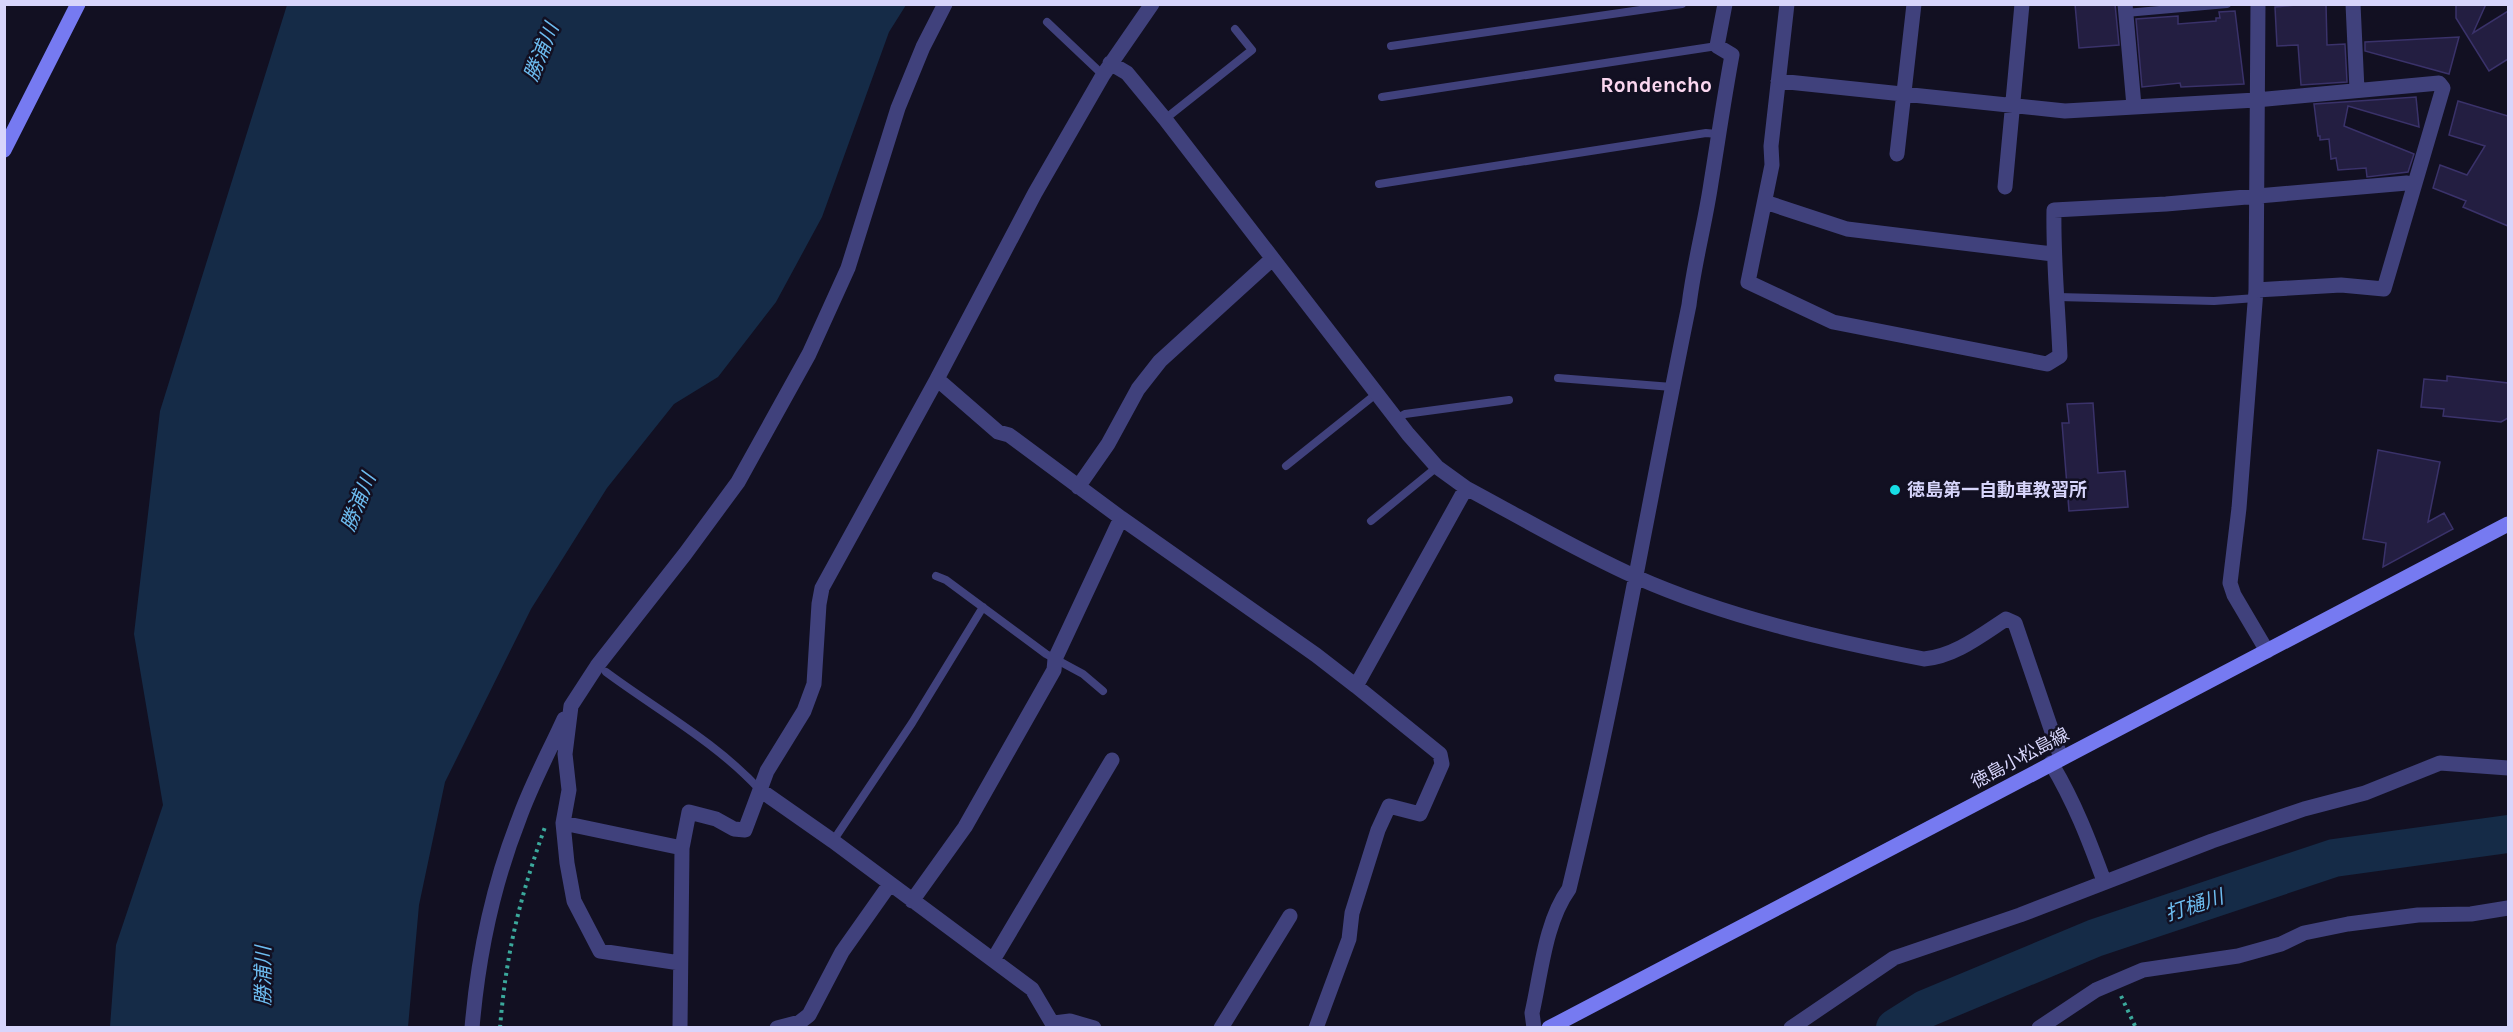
<svg xmlns="http://www.w3.org/2000/svg" width="2513" height="1032" viewBox="0 0 2513 1032" font-family="Karla,'Noto Sans JP',sans-serif">
<rect width="100%" height="100%" fill="#121022"/>
<!-- water -->
<path fill="#152b47" d="M287,5H906L889,32L822,217L776,302L718,377L674,404L607,488L531,609L445,782L419,905L408,1027H110L116,945L163,805L134,634L160,411Z"/>
<g fill="none" stroke-linecap="round" stroke-linejoin="round">
<!-- river -->
<path stroke="#152b47" stroke-width="38" d="M1895,1028L1925,1009L2095,938L2334,858L2508,834"/>
</g>
<!-- building -->
<path fill="#231e41" stroke="#3a326a" stroke-width="1.5" d="M2075,4H2115L2119,45L2079,48Z
M2306,4H2326L2327,45L2345,44L2347,82L2301,85L2298,45L2277,46L2275,7Z
M2456,4H2486L2473,33L2508,11V59L2489,71L2456,18Z
M2235,11L2244,84L2181,87L2180,83L2142,87L2136,19L2178,16V24L2216,21V18H2220L2219,12Z
M2459,37L2449,74L2365,51V42Z
M2416,97L2419,127L2348,106L2344,126L2414,154L2408,172L2367,177L2366,168L2338,170L2336,158L2331,159L2329,139L2320,140V136H2318L2314,104Z
M2458,101L2508,116V226L2463,207L2466,201L2433,188L2440,165L2467,175L2485,146L2449,135Z
M2447,376L2508,383V418L2501,422L2443,416L2444,409L2421,407L2424,379L2447,381Z
M2093,403L2098,473L2125,471L2128,507L2069,511L2062,423H2069L2067,404Z
M2378,450L2440,462L2428,522L2444,513L2453,529L2383,567L2386,543L2363,539Z"/>
<g fill="none" stroke-linecap="round" stroke-linejoin="round">
<!-- path -->
<path stroke="#3ba99c" stroke-width="4" stroke-dasharray="3 4.5" stroke-linecap="butt" d="M2121,996L2136,1028
M500,1028C506,953 520,897 545,827"/>
<!-- lane -->
<path stroke="#40417c" stroke-width="8" d="M2126,13L2227,4
M1047,22L1103,75
M1391,46L1682,4
M1382,97L1717,46
M1165,119L1252,50L1235,29
M1379,184L1706,133L1717,134
M2058,297L2214,301L2256,298
M1558,378L1672,387
M1396,419L1405,414L1509,400
M1286,466L1376,394
M1371,521L1437,467
M936,576L946,580L1046,654L1083,674L1103,691
M606,672C657,710 716,742 760,790
M833,841L912,723L983,607"/>
<!-- street -->
<path stroke="#40417c" stroke-width="15" d="M1787,4L1771,146L1772,165L1748,282L1833,322L2047,364L2060,356C2058,307 2053,259 2054,210L2166,204L2407,183L2414,186
M2125,4L2134,106
M2353,4L2357,90
M1110,63L1127,73L1165,119L1408,434L1437,467L1466,488
M1778,81L2065,111L2256,100L2439,83L2443,88L2384,289L2341,285L2256,290L2239,508L2230,583L2234,595L2267,651
M1897,154L1914,4
M2005,187L2022,4
M1765,202L1847,229L2053,254
M2256,290L2258,4
M1078,487L1108,444L1138,389L1160,361L1272,259
M1121,518L1316,655L1356,686
M2051,763C2074,801 2089,840 2104,881
M760,790L833,841L1032,989L1055,1028
M563,823L682,848
M912,901L965,827L1054,670L1055,659L1121,518L1009,435L998,432L937,379L1035,193L1103,75L1152,4
M993,960L1112,760
M680,963L600,951L574,901L567,863L563,823L569,790L565,754L571,706L597,666L685,554L738,482L809,354L848,268L898,108L923,47L945,4
M1054,1023L1070,1021L1094,1028
M472,1028C478,957 493,885 519,819C531,785 549,752 564,719
M680,1028L682,848L689,812L716,819L734,829L745,830L767,771L804,711L814,684L819,604L822,588L937,379
M777,1028L800,1022L809,1015L842,952L890,884
M1221,1028L1290,916
M1316,1028L1349,939L1352,913L1378,830L1389,806L1420,814L1442,764L1440,754L1356,686L1466,488C1522,518 1578,551 1636,577C1726,617 1827,640 1924,659C1955,656 1980,636 2006,619L2015,623L2061,758
M1534,1028L1532,1013C1541,974 1545,922 1569,889C1616,696 1649,500 1689,305C1694,263 1705,224 1711,183C1718,140 1724,98 1732,55L1717,46L1725,4
M1791,1028L1894,958L2020,915L2212,841L2304,809L2365,793L2440,763L2508,768
M2039,1028L2096,990L2143,970L2238,956L2281,944L2304,933L2348,924L2418,915L2471,914L2508,908"/>
<!-- secondary -->
<path stroke="#767af1" stroke-width="15" d="M4,150L78,4
M1549,1028L2508,524"/>
</g>
<!-- markers -->
<circle fill="#17dde5" stroke="#121022" stroke-width="2" cx="1895" cy="490" r="6"/>
<g text-anchor="middle" stroke-width="5" stroke-linejoin="round" paint-order="stroke">
<!-- poi labels -->
<g font-size="18" font-weight="bold" fill="#d7d5fb" stroke="#121022" text-anchor="start">
<text x="1907" y="496">徳島第一自動車教習所</text>
</g>
<!-- street labels -->
<g font-size="18" fill="#d7d5fb" stroke="#121022">
<text transform="translate(2020 758) rotate(-28)" y="6">徳島小松島線</text>
</g>
<!-- water labels -->
<g font-size="20" font-style="italic" fill="#6dbcf0" stroke="#121022">
<text transform="translate(541 52) rotate(-68)" y="7">勝浦川</text>
<text transform="translate(358 502) rotate(-68)" y="7">勝浦川</text>
<text transform="translate(2194 905) rotate(-18)" y="7">打樋川</text>
<text transform="translate(263 976) rotate(-90)" y="7">勝浦川</text>
</g>
<!-- quarter labels -->
<g font-size="21" font-weight="bold" fill="#fbd7f0" stroke="#121022">
<text x="1656" y="92">Rondencho</text>
</g>
</g>
<!-- border -->
<rect width="2513" height="1032" fill="none" stroke="#d7d5fb" stroke-width="12"/>
</svg>
